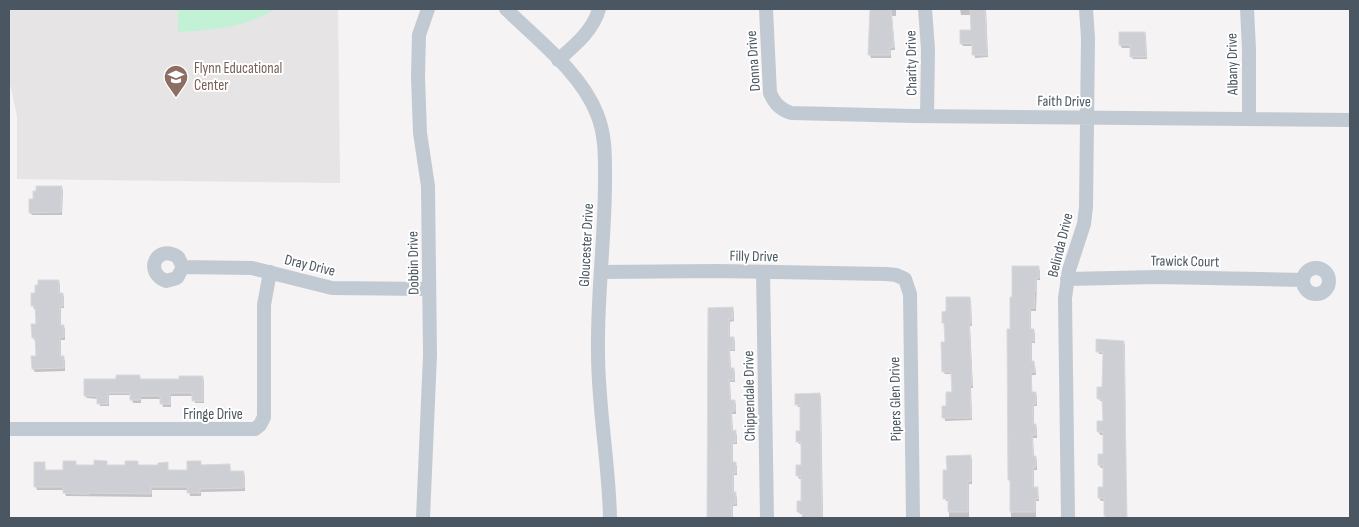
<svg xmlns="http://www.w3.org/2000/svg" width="1359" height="527" viewBox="0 0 1359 527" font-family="'Sofia Sans Condensed',sans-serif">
<rect width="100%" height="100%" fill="#f5f3f3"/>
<!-- education -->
<path fill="#e6e4e5" d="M9,9H338L340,183L17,179V116L9,80Z"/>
<!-- green -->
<path fill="#c3f1d5" d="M178,9H275C246,28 212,30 178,32Z"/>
<!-- shadow -->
<path fill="#0003" d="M871,9H896V16H892L895,50H891V58H871L870,55Z
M960,9H986L988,57L975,58L973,46H963L961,43L972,31V15H961Z
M1145,33L1146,36L1147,59H1133L1131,56V48H1122L1120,45Z
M61,187L63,190L62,215H32L30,212Z
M1038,267L1040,270V280H1037L1036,311H1031V330H1033L1035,333V343H1032V362L1035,365L1036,375H1032V393H1035L1037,396V406H1034V425L1037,428V438H1033L1034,457L1037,460V470H1034V488H1037L1038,491L1039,501H1036V518H1011L1008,330H1012Z
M58,281L60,284V294H63L64,297V308H61V326H63L65,329V340H61V357L65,360V371L35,372L33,369L37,357V340H34L33,337L37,326V309H34L33,306L36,294Z
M969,298L971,301L972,326H970L973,388H971L972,420L945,421L943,408H947L953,393V374H945L943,371L946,344L943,313Z
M733,308L734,311V321L730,322V338H733L735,341V351H730L731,369H733L735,372V382H730L731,401H734L736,404V414H732L733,432H735L737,435V444H733V463L737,466V475H734V494L737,497V506H733V518H709V309Z
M1123,342L1125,345L1126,518H1105V501H1101L1099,498L1104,488V468H1101L1099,465L1104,455V435H1100L1099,432L1104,422V401H1100L1099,398L1104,389V354H1099L1098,351Z
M139,377L141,380L180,381L202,377L204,380V403H195L194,396H171V407H163L161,399H141V403H133L131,395H109V406H100L99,399L87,398L85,396L117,380Z
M819,394L821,397L823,518H803V514H800L798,511L802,502V479H799L798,476L802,466V444H799L798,441L801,432V407H798L797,404Z
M970,456L972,459V484H969V518H949V501H946L945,498L948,471Z
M75,462L77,465L95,466L106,462L108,466H126L137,462L139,465L159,466L167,464L169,471L189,472L200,462L202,465H230L231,473H243L245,476V491L201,492V496H190L189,490H152V497L66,496L64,490H37L36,487L44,463L46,471H64Z"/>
<!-- building -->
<path fill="#cdcfd5" stroke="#d7d9de" d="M870,9H891L894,47H890V55H868Z
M970,9H985L987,55H972V43L960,44V30H971Z
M1119,32H1145L1146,57H1130V45H1119Z
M36,186H62L61,212L29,213V199H33V191H36Z
M1012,266H1039V278H1036V291H1034L1035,308H1030V329H1034V341H1031V361H1034L1035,372H1031L1032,392H1036V404H1033V424H1036V435H1032L1033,456H1036V467H1033V487H1038V499H1035V512H1010V480H1008L1007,329H1010V297H1012Z
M38,280H59V293H63V306H60V325H64V337H60V356H64V368L32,369L31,356H36L35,338H32L31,324H36L35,306H31V293H35V285H38Z
M946,297H970L971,323H969L972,385H970L971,418H942V406H946V392H952L951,372H942L941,342H945L944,323H942V312L946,311Z
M733,307V319H729V337H734V349H729L730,368H734V380H729L730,400H735V411H731L732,431L736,430V442H732V462H736V473H733V492H736V504H732V518H707L708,308Z
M1096,339L1124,341L1127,518H1107L1106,516H1104V498H1098V487H1103V465H1098V454H1103V432H1097V421H1103L1102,399H1097V387H1102L1103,352H1096Z
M116,375H140V379H179V376H203V401H192V393H170V404H160V396H140V400H130V393H108V404H97V396H84V379H116Z
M820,393L822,518H802V512H797V501H801V476H796V465H801V442H796V431H800V405H795V394Z
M971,455V481H968V512H948V499H943V470H947L946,456Z
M94,460L107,461V465H125V461H138V465H158V463L168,462V470H187V461H201V465L230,464V471H244V488L200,489V493H187V487H151V494L89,493V494H79L63,493V487H34V462H45V470H63V461H76V465H94Z"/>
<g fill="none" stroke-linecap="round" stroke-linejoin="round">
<!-- minor -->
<path stroke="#c1cad2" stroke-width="14" d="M506,9C537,39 581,73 597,114C606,136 605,159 605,181C605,238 597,295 598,352C598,408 609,463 610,518
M766,9L770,93C775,104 780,109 791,113L914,116L1350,120
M925,9L928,49L927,116
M1247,9L1249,49V119
M558,60C574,46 593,31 599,9
M183,267L177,278L166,281C143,272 157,243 178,257L183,267L252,268L332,288L429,289
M1303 281a13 13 0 1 1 26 0a13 13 0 1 1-26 0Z
M602,272L715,271L886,274L896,275L905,279L910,294L913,518
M763,272L767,518
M1067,279L1157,277L1303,280
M9,429H255L260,425L264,417V305L270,272
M423,518L430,355L428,186L420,133L418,77L419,35L428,9
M1068,518L1065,298L1069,270L1084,224L1086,207L1088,38L1086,9"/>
</g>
<!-- icons -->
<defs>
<symbol id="school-pin" viewBox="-11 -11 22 30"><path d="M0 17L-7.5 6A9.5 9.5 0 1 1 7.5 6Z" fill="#8d6e63" stroke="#fff"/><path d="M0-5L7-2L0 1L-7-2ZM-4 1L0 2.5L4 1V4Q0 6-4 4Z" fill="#fff"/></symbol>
</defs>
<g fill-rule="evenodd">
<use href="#school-pin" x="162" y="63" width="28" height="38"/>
</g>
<g text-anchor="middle" stroke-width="4" stroke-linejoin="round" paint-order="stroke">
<!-- street labels -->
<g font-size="15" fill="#4a5661" stroke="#fff">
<text transform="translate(753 61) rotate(-94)" y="5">Donna Drive</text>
<text transform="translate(911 63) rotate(-91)" y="5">Charity Drive</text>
<text transform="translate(1232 64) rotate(-91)" y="5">Albany Drive</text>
<text transform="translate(1064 101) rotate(1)" y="5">Faith Drive</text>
<text transform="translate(586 245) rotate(-87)" y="5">Gloucester Drive</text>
<text transform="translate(1060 245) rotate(-76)" y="5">Belinda Drive</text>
<text transform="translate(754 256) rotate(1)" y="5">Filly Drive</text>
<text transform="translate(1185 261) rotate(1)" y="5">Trawick Court</text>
<text transform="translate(413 263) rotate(-91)" y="5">Dobbin Drive</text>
<text transform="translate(310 265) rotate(14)" y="5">Dray Drive</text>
<text transform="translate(749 396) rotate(-91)" y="5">Chippendale Drive</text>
<text transform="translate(895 399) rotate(-91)" y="5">Pipers Glen Drive</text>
<text x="213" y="419">Fringe Drive</text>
</g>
<!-- education labels -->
<g font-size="15" fill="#785e54" stroke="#fff" text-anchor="start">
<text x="194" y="73">Flynn Educational<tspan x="194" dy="17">Center</tspan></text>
</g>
</g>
<!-- border -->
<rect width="1359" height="527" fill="none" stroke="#4a5661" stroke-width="20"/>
</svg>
